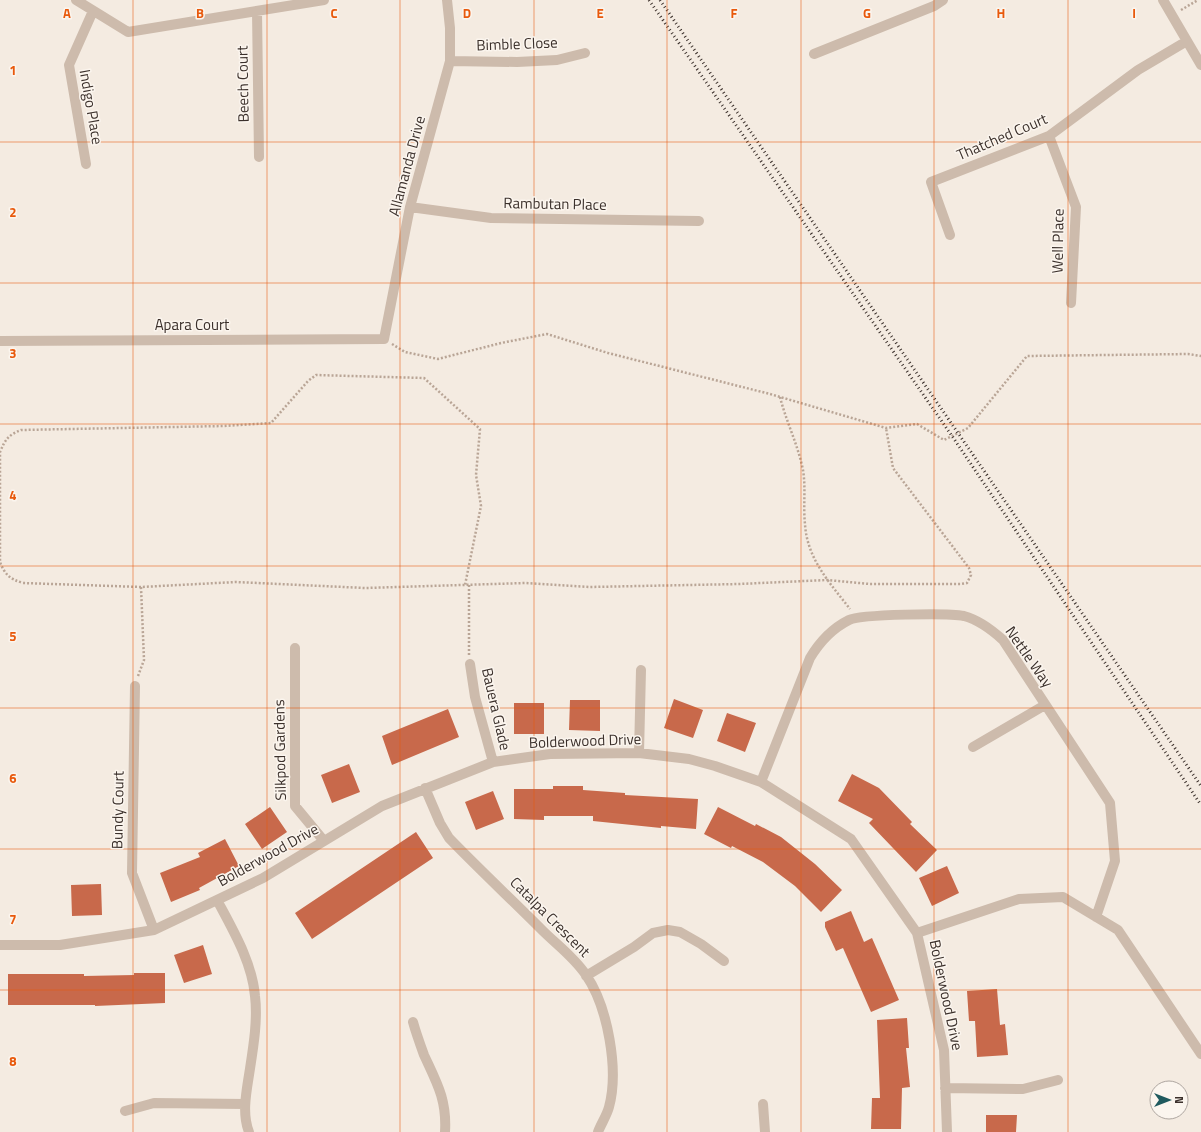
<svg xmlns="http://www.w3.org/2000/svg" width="1201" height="1132" viewBox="0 0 1201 1132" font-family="'Titillium Web',sans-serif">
<rect width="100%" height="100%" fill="#f4ebe1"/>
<!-- building -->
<path fill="#c8694b" d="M674,699L703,710L693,738L664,728Z
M570,700H600V731L569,730Z
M514,703H544V734H514Z
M448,709L459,737L392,765L382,736Z
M727,713L756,723L745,752L717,741Z
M349,764L360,792L332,803L321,775Z
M852,774L879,788L912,822L910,824L937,850L916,872L869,823L873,819L838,801Z
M553,786H583V790L625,793V795L698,799L696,829L661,826V828L593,821V816H544V820L514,819V789H553Z
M493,791L504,819L476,830L465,802Z
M270,807L287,832L262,849L245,824Z
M718,807L755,826L756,824L781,837L815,864L842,890L821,912L795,886L763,862L732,846L731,848L704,834Z
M416,832L433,858L312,939L295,913Z
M225,839L239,866L199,888L200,890L171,902L160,873L200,857L198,853Z
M947,866L959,893L932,906L919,878Z
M101,884L102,915L72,916L71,885Z
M851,911L864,942L872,938L899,1000L871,1012L843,948L836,951L825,927V922Z
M203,945L212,974L184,983L174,955Z
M134,973H165V1003L95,1006V1005H8V974H84V976L134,975Z
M997,989L1000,1025L1005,1024L1008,1055L977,1057L975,1021H969L967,991Z
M907,1018L909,1048H906L910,1087L902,1088L901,1129H871L872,1098H880L877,1020Z
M986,1115H1017L1016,1132H986Z"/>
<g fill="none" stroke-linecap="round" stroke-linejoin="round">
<!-- path -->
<path stroke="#b9a596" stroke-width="2.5" stroke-dasharray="2 2" stroke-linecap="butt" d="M1181,10L1198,0
M392,344L405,352L438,359L501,343L547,334L608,353L770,394L886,428L917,424L944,440L968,428L1027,356L1188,354L1201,356
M780,397C786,421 798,445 803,470C806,488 803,506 805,524C807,559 830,583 850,609
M469,585V655
M141,587L23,583C10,579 5,575 0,562V452C5,440 8,435 21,430L223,426L271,423L308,381L316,375L424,378L480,429L476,475L481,506L465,585
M138,676L144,660L141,587L236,582L365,588L525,583L590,587L739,584L827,580L870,584H961L967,583L971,575L969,568L893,468L886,428"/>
<!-- minor -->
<path stroke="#cdbbac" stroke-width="10" d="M76,0L128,32L324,0
M1163,0L1201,65
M257,11L259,157
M814,54L934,6L943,0
M450,61L517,62L557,60L585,53
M1049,136L1076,207L1071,303
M86,164L69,65L93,11
M410,207L491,218L699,221
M950,235L931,182L1049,136L1138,70L1187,41
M0,341L384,339L410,207L450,61V28L447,0
M295,648V806L324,841
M470,664L475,697L493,762
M135,686L132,873L154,930
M973,747L1045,705
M639,753L641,670
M761,782L810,658C819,643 833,628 849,620C861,614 949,613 964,616C979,620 992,630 1003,640L1110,803L1115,861L1096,917
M425,788L440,823L449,838C479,869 511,899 542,930C557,945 574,957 586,975C608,1007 619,1070 609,1107C607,1115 601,1124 598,1132
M217,900C233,930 252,962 255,996C258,1021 253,1049 249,1075C246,1094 242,1114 249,1132
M917,933L1019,899L1063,897L1118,930L1201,1054
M0,945H60L154,930L263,878L382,806L493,762L550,754L639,753L689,759L715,766L761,782L851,839L917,933L944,1050L947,1132
M586,976L634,947L653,933L668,930L680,932L701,944L724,961
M413,1022C416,1033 420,1044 424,1055C437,1083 447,1100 445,1132
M945,1088L1023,1089L1058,1080
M763,1104L765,1132
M125,1111L154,1103L245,1104"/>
<!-- rail -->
<path stroke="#3b302b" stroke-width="3" stroke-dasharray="1 3" stroke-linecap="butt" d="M649,0L952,436L1201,805
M660,0L1201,786"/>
</g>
<!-- grid -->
<path fill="none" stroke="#e8590c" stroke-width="1" stroke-opacity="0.55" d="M133,0V1132M267,0V1132M400,0V1132M534,0V1132M667,0V1132M801,0V1132M934,0V1132M1068,0V1132M0,142H1201M0,283H1201M0,424H1201M0,566H1201M0,708H1201M0,849H1201M0,990H1201"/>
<g text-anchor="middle" stroke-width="3" stroke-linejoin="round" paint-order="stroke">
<!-- street labels -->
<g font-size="15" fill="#3b302b" stroke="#fbf5ee">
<text transform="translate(517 44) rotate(-2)" y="5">Bimble Close</text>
<text transform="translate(243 84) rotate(-91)" y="5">Beech Court</text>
<text transform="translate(91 107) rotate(80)" y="5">Indigo Place</text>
<text transform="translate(1002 137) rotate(-23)" y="5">Thatched Court</text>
<text transform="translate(407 166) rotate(-75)" y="5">Allamanda Drive</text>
<text transform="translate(555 204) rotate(1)" y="5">Rambutan Place</text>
<text transform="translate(1058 241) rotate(-89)" y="5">Well Place</text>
<text x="192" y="330">Apara Court</text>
<text transform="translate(1029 657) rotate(55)" y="5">Nettle Way</text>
<text transform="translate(496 709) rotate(77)" y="5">Bauera Glade</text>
<text transform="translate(585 741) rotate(-2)" y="5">Bolderwood Drive</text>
<text transform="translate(280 750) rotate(-91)" y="5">Silkpod Gardens</text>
<text transform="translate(118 810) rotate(-89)" y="5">Bundy Court</text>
<text transform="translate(268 855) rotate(-29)" y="5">Bolderwood Drive</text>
<text transform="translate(550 917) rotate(45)" y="5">Catalpa Crescent</text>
<text transform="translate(946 995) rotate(78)" y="5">Bolderwood Drive</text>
</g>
</g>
<g font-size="13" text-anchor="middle" font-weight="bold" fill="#e8590c" stroke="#fbf5ee" stroke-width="3" stroke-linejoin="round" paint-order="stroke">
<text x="67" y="18">A</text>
<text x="200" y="18">B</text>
<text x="334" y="18">C</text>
<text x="467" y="18">D</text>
<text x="600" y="18">E</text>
<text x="734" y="18">F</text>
<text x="867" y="18">G</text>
<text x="1001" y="18">H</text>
<text x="1134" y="18">I</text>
<text x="13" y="75">1</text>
<text x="13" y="217">2</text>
<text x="13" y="358">3</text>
<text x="13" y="500">4</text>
<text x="13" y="641">5</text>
<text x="13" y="783">6</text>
<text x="13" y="924">7</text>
<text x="13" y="1066">8</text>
</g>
<!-- north arrow -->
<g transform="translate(1169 1100) rotate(90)"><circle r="19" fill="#fbf5ee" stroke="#aea6a0"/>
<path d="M0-3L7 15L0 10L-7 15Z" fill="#1f5a5e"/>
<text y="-6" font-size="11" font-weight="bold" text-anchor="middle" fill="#3b302b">N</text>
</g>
</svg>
